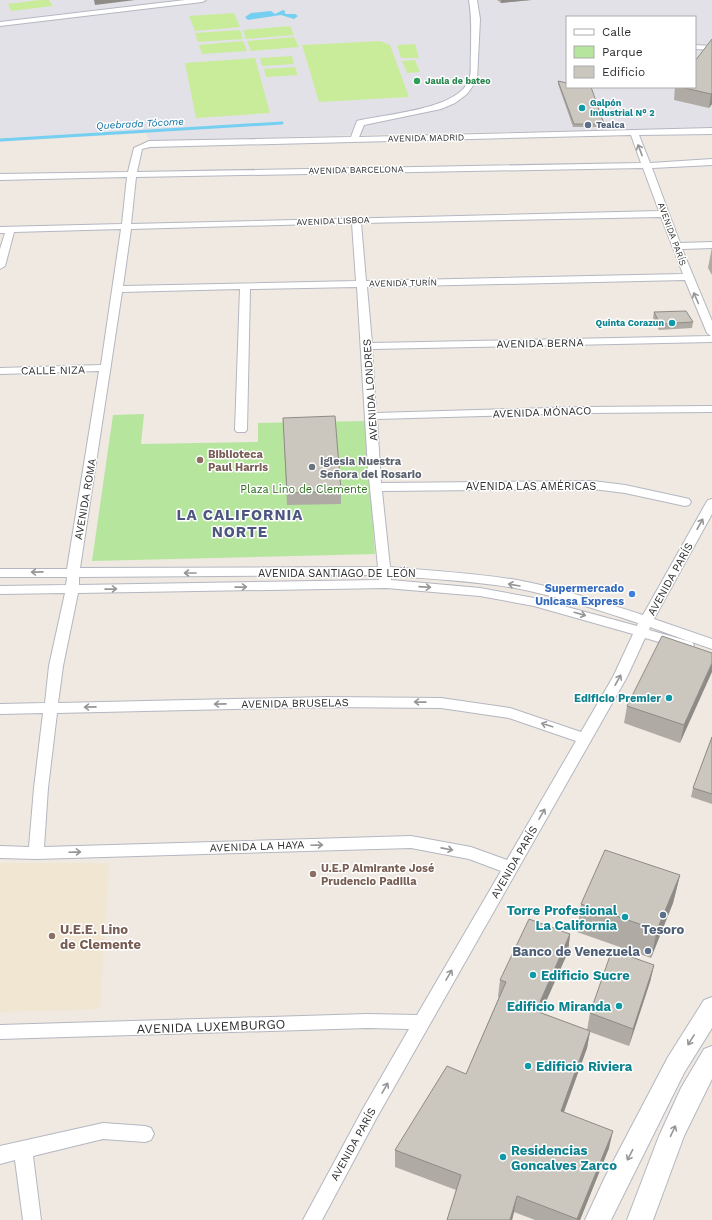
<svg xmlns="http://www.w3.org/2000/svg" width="712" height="1220" viewBox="0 0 712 1220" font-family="'Work Sans',sans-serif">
<rect width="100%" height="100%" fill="#efe9e1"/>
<!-- industrial -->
<path fill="#e3e1e8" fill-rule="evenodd" d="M0,0H712V130L432,133L150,141L146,133L0,142ZM567,17H695V87H567Z"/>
<!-- education -->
<path fill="#f0e6d1" d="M0,863H109L100,1009L0,1012Z"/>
<!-- green -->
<path fill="#b6e59e" d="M144,414L141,444L258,442V423L365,421L375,554L92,561L113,415Z"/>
<!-- pitch -->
<path fill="#c9ec9a" d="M39,0H49L53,6L11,11L8,4Z
M234,13L240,27L195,31L189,16Z
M290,26L294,35L246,39L243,30Z
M240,30L243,39L198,42L195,33Z
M294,37L299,47L251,51L247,41Z
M243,41L247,51L202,54L199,45Z
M380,41L390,45L409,97L319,102L302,45Z
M415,44L419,58H401L397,45Z
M292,56L294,64L262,66L260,58Z
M255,58L270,113L196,118L185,63Z
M415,60L420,72L407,73L402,61Z
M295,67L298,75L266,77L264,69Z"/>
<!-- water -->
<path fill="#75cff0" d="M283,10L285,11V14H295L298,16L294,19L281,15L248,20L245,17L251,13L271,11L275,14Z"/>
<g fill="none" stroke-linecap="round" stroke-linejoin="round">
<!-- stream -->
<path stroke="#75cff0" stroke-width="3" d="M0,140L282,123"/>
<defs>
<path id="street" d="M185,0H206L202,2L0,26V22Z
M469,0H477L480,19L477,80L467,94L455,103L441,109L364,125L359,137L712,128V134L639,135L650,163L712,159V165L652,168L680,243L712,242V248L682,249L712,321V342L372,349L376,413L583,407L712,406V412L583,413L377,419L381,483L593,481L625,485L685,498L689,499L691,502L689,505L685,506L625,493L593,489L382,491L390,567C432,571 475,573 517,580C560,588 602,602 643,615L706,503L708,500L712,499V514L654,619L712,639V649L692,642L694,645L692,648L687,650L645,638L627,677L376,1119L322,1220H303L364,1107L409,1029L367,1028L0,1039V1025L367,1014L417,1015L501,871L469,859L411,848L36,859L0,858V846L29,847L34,788L43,713L0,714V704L45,703L49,666L65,593L0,594V586L66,585L67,577H0V569H67L99,371L0,374V368L101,365L121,229L14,232L5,266L0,269V249L5,233H0V227L122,224L127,177L0,180V174L128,172L134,148L149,141L351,137L357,121C384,114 458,110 469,80C472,72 470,60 471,52C471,34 472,18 469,0ZM631,135L641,163L137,172L142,149L150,147ZM643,168L659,211L131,224L136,177ZM661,217L683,274L366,281L361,223ZM352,223L356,281L123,286L131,229ZM685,280L707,333L711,336L372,343L367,287ZM357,287L368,468L378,567L80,568L122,292L240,289L235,430L237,432H245L247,430L250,289ZM378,575L379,580L79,585V577ZM391,576C433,579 474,581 515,588C557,596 598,610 638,623L637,626L534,598L480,588L391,580ZM386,588L480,596L534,606L633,634L613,677L581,732L510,708L441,698L327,697L58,703L63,666L78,593ZM650,627L691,642L649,630ZM327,707L441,708L509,718L576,741L507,860L471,847L411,836L44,847L48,788L57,713Z
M695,45L712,46V50L695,49Z
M103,1123L145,1126L151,1128L154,1134L151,1140L145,1142L103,1139L33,1156L41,1220H23L15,1160L0,1164V1146Z"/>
<path id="secondary" d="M712,997V1028L684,1073L611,1220H585L605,1177L668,1057L704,1000Z
M712,1046V1079L684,1136L653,1220H627L659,1136L681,1088L704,1049Z"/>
</defs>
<!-- street casing -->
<use href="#street" stroke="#b4b7c1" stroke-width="2"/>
<!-- secondary casing -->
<use href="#secondary" stroke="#b4b7c1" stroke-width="2"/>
<!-- street -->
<use href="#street" fill="#fff" fill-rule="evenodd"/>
<!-- secondary -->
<use href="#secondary" fill="#fff" fill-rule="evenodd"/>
</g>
<!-- wall -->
<path fill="#afaba4" d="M497,0H531L501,3Z
M712,39V104L709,108L674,100L675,87H695Z
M558,81L604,124V127H573L558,84Z
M712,247V275L708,268Z
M654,312L693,322L692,328L659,330L653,318Z
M283,418L341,491V504L287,505Z
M712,653L680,743L624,723L627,706Z
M712,737V804L691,797L693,788Z
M680,875L673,903L651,958L577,932L581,904Z
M570,934L568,952L541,1013L587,1030L590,1013L654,965L650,982L629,1046L590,1032L587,1048L564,1112L609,1148L580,1220H535L514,1212L512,1220H447L456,1190L395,1167V1150L466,1074L499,997H498L500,980Z"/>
<!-- shaded-wall -->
<path fill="#8e8b86" d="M94,0H135L95,5Z
M501,0H531L501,3Z
M712,93V104L709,108L711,94Z
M712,663V672L680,743L684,725Z
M680,875L673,903L651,958L657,930Z
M570,934L568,952L534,1028L536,1011Z
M654,965L650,982L629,1046L633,1029Z
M590,1031L587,1048L558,1128L561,1111Z
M613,1131L609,1148L580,1220H577Z
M517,1196L514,1212L512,1220H510Z"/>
<!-- building -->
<path fill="#cbc7bf" stroke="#8e8b86" d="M712,39V93L711,94L680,87H695V61Z
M558,81L567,83V87H591L604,124H574Z
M686,311L693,322L660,324L654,312Z
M335,416L341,491L287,493L283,418Z
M662,636L712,653V663L684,725L627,706Z
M712,737V794L693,788Z
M605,850L680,875L657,930L581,904Z
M529,919L570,934L536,1011L590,1031L561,1111L613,1131L577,1219L517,1196L510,1220H447L461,1175L395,1150L447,1066L466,1074L506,982L500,980Z
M612,950L654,965L633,1029L590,1013Z"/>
<!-- one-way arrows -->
<defs><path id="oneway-shaft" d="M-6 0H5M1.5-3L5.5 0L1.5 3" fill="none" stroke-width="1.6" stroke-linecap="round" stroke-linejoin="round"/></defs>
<g stroke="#969696">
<use href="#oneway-shaft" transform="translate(640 150) rotate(-111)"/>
<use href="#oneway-shaft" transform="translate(696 298) rotate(-114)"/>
<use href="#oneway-shaft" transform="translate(700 524) rotate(-61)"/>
<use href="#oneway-shaft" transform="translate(37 572) rotate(179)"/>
<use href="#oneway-shaft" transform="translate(190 573) rotate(180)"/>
<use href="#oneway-shaft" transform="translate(514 585) rotate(-170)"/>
<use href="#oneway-shaft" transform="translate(241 587) rotate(-1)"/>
<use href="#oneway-shaft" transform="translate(425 587) rotate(4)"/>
<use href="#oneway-shaft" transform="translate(111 589) rotate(-1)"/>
<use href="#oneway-shaft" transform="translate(580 614) rotate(16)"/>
<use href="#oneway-shaft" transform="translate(618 680) rotate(-61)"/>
<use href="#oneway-shaft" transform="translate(420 702) rotate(-179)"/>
<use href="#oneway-shaft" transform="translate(220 704) rotate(179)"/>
<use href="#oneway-shaft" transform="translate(90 707) rotate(179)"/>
<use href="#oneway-shaft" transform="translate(547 725) rotate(-162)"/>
<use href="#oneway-shaft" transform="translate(542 814) rotate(-60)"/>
<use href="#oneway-shaft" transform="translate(317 845) rotate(-2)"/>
<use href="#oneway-shaft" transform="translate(447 849) rotate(11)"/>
<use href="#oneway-shaft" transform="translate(75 852) rotate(-2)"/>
<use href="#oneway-shaft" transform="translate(449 975) rotate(-60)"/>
<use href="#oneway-shaft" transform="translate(691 1040) rotate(122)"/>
<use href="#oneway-shaft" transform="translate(385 1088) rotate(-60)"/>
<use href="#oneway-shaft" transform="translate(673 1131) rotate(-65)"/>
<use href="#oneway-shaft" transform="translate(630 1155) rotate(117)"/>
</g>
<!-- markers -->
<circle fill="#2e9e5b" stroke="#fff" stroke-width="1.5" cx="417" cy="81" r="4"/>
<g fill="#0f9aa8" stroke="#fff" stroke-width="1.5">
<circle cx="582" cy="108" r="4"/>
<circle cx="672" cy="323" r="4"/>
<circle cx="669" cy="698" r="4"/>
<circle cx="625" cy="917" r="4"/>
<circle cx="533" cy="975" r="4"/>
<circle cx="619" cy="1006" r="4"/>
<circle cx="528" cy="1066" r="4"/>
<circle cx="503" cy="1157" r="4"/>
</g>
<g fill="#5c6f8a" stroke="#fff" stroke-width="1.5">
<circle cx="588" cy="125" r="4"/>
<circle cx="663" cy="915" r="4"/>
<circle cx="648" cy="951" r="4"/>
</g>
<g fill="#8d6e63" stroke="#fff" stroke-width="1.5">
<circle cx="200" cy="460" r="4"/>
<circle cx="313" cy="874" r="4"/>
<circle cx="52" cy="936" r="4"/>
</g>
<circle fill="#6b7280" stroke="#fff" stroke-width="1.5" cx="312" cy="467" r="4"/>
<circle fill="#3f7fe0" stroke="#fff" stroke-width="1.5" cx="632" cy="594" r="4"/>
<g text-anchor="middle" stroke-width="3" stroke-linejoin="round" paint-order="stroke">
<!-- far-leisure labels -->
<g font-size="9" font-weight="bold" fill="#27864d" stroke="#fff" text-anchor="start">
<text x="425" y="84">Jaula de bateo</text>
</g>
<!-- far-culture labels -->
<g font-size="9" font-weight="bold" fill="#0d838f" stroke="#fff" text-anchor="start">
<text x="590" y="106">Galpón<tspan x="590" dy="10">Industrial N° 2</tspan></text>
<text x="664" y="326" text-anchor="end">Quinta Corazun</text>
</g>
<!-- far-service labels -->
<g font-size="9" font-weight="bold" fill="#4e5e75" stroke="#fff" text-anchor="start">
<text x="596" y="128">Tealca</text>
</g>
<!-- far-street labels -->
<g font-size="9" fill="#2e2e2e" stroke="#fff">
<text transform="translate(426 138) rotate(-1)" y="3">AVENIDA MADRID</text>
<text transform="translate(356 170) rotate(-1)" y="3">AVENIDA BARCELONA</text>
<text transform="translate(333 221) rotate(-2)" y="3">AVENIDA LISBOA</text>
<text transform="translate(672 234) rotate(70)" y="3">AVENIDA PARÍS</text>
<text transform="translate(403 283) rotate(-1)" y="3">AVENIDA TURÍN</text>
</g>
<!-- far-water labels -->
<g font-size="10" font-style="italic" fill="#0d6fa3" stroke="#fff">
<text transform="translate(140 123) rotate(-3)" y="4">Quebrada Tócome</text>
</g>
<!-- street labels -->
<g font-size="11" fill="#2e2e2e" stroke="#fff">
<text transform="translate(540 343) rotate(-1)" y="4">AVENIDA BERNA</text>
<text transform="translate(53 370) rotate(-1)" y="4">CALLE NIZA</text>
<text transform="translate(370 390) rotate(-94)" y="4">AVENIDA LONDRES</text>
<text transform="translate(542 412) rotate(-2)" y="4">AVENIDA MÓNACO</text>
<text x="531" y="490">AVENIDA LAS AMÉRICAS</text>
<text transform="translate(85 499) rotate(-80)" y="4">AVENIDA ROMA</text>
<text x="337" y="577">AVENIDA SANTIAGO DE LEÓN</text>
<text transform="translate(670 579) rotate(-61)" y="4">AVENIDA PARÍS</text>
<text transform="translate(295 703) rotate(-1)" y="4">AVENIDA BRUSELAS</text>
<text transform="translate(257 846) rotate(-2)" y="4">AVENIDA LA HAYA</text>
<text transform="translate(514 862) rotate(-60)" y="4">AVENIDA PARÍS</text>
<text transform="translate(353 1144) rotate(-61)" y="4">AVENIDA PARÍS</text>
</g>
<!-- education labels -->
<g font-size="11" font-weight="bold" fill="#785e54" stroke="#fff" text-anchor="start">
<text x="208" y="458">Biblioteca<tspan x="208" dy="13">Paul Harris</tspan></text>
<text x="321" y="872">U.E.P Almirante José<tspan x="321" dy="13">Prudencio Padilla</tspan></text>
</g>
<!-- worship labels -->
<g font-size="11" font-weight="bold" fill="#5b616d" stroke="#fff" text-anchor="start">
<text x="320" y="465">Iglesia Nuestra<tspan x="320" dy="13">Señora del Rosario</tspan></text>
</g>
<!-- park labels -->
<g font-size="11" fill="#2c6e1b" stroke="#fff">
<text x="304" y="493">Plaza Lino de Clemente</text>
</g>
<!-- shop labels -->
<g font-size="11" font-weight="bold" fill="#366cbe" stroke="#fff" text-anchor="end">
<text x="624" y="592">Supermercado<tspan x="624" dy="13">Unicasa Express</tspan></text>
</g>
<!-- culture labels -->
<g font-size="11" font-weight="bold" fill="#0d838f" stroke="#fff" text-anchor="end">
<text x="661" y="702">Edificio Premier</text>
</g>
<!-- near-culture labels -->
<g font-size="13" font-weight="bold" fill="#0d838f" stroke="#fff" text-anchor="start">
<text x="617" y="915" text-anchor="end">Torre Profesional<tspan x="617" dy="15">La California</tspan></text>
<text x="541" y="980">Edificio Sucre</text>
<text x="611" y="1011" text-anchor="end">Edificio Miranda</text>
<text x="536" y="1071">Edificio Riviera</text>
<text x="511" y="1155">Residencias<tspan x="511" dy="15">Goncalves Zarco</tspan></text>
</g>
<!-- near-education labels -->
<g font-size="13" font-weight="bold" fill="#785e54" stroke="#fff" text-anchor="start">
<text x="60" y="934">U.E.E. Lino<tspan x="60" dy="15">de Clemente</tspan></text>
</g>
<!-- near-service labels -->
<g font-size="13" font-weight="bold" fill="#4e5e75" stroke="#fff">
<text x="663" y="934">Tesoro</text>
<text x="640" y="956" text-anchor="end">Banco de Venezuela</text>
</g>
<!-- near-street labels -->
<g font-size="13" fill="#2e2e2e" stroke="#fff">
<text transform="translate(211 1026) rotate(-2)" y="5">AVENIDA LUXEMBURGO</text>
</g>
<!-- district labels -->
<g font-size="15" font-weight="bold" letter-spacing="1" fill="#4d5680" stroke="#fff">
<text x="240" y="520">LA CALIFORNIA<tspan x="240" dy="17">NORTE</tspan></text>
</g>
</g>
<!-- legend -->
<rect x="566" y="16" width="130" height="72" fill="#ffffff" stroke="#ababab"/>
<rect x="574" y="29" width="20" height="6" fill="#ffffff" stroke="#ababab"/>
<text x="602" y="36" font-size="12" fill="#2e2e2e">Calle</text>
<rect x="574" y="46" width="20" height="12" fill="#b6e59e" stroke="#ababab"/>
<text x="602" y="56" font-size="12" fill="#2e2e2e">Parque</text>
<rect x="574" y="66" width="20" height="12" fill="#cbc7bf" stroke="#ababab"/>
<text x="602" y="76" font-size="12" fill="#2e2e2e">Edificio</text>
</svg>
